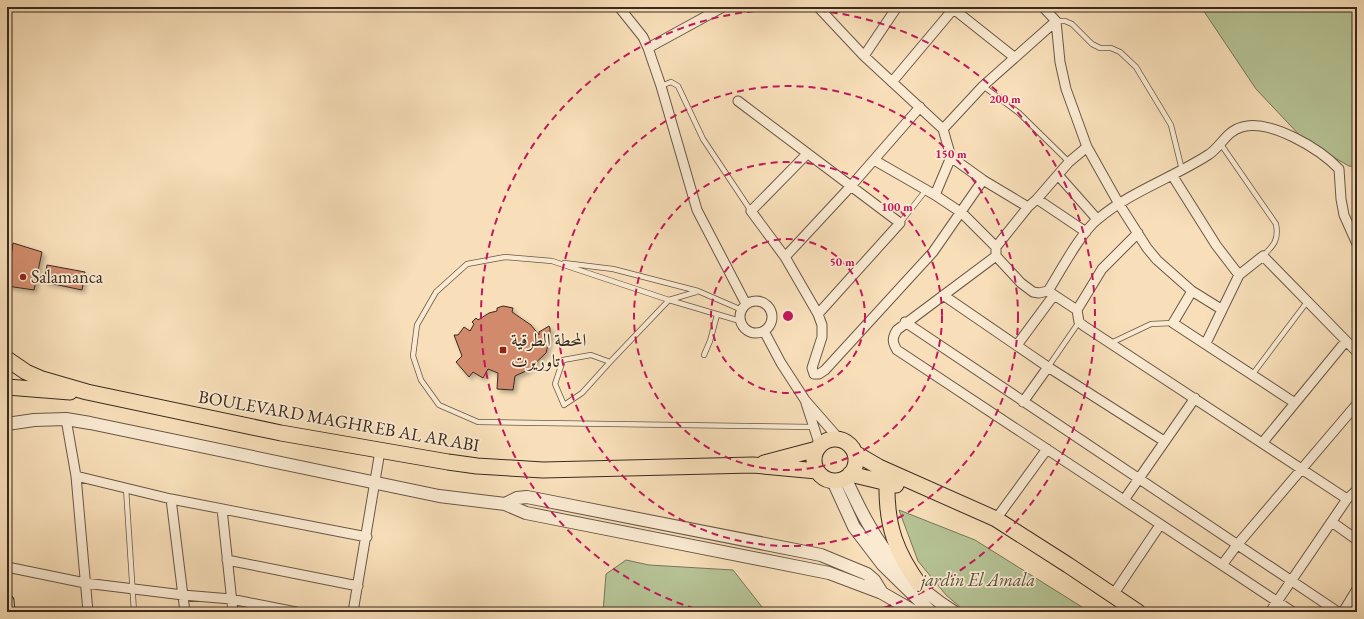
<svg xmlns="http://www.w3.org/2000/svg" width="1364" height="619" viewBox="0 0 1364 619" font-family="'EB Garamond',Amiri,serif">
<defs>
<filter id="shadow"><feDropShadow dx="3" dy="3" stdDeviation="2" flood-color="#0004"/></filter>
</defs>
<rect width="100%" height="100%" fill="#f8dfb9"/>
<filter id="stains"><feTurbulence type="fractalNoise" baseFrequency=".005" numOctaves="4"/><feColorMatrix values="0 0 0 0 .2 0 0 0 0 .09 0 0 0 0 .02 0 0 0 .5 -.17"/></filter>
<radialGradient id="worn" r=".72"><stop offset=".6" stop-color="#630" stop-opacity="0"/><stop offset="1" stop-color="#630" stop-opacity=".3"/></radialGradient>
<!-- green -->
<path fill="#b6c395" stroke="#78765a" d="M1201,7H1357V167L1349,166L1305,141L1256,89Z
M899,510L975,540L1090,612H966L946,595L918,561Z
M626,560L649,565L733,570L766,612H603L606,574Z"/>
<!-- building -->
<path fill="#d18b6c" stroke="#3a2a1f" filter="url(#shadow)" d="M13,243L42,252L34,290L7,286Z
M47,265L85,272L82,290L44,282Z
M503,306L513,308L512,312L531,325L539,335V332L549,326L550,328V337L546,353L528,370L515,376L513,390L497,389L498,373L488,369L483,378L473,372L469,377L456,362L462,356L454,335H458L464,327L470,331L474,324L472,322L476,318L478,320L489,313L497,311V308Z"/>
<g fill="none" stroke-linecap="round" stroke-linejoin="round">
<defs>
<path id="service" d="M1056,21H1065L1072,24L1092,44L1100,48H1111L1120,52L1136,67L1171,125L1182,170
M661,86L671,82L678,86L703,139L751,211
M983,86L1019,113L1069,162
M1220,143L1276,224C1279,240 1274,245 1263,256
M900,223L926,190
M564,263L613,269L698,291L742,310
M740,321L669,300L552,261L505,257L467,264L436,292L417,325L413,356L421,380L439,405L478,422L813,427
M1111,343L1151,324L1173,323
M591,355L610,362L582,393L564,405L555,384L563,360Z
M704,355L710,341L717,315
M610,362L669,300L696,292
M1048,367L1079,322
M1252,375L1307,302
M126,488L134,612"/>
<path id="minor" d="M619,7L643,37L648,48L661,86L697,210L746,304
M818,7L864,56L943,129L951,157L935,195
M951,7L1014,57
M1043,7L1056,21L1060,62L1066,89L1087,147L1119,204L1147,248L1157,260L1192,291L1221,309
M648,48L723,7
M864,56L897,7
M892,82L955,7
M738,101L900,223L818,314
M943,129L983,86L1056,21
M807,154L751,211L785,257L818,314L822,325V337L812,368L814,374H819L825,370L933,252L983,180
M951,157L983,180L1028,207L1037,199L1086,232
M874,160L935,195L962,213L996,247V256L1021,283L1033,292L1039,293L1048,291L1077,310L1079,322L1084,326L1347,499
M1058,175L1097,219
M1172,175L1216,245L1239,275L1206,343
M1037,199L1069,162L1087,147
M996,247L1028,207
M996,256L897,330C892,338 892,342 897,350L1293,612
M785,257L851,186L920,107
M1239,275L1263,256L1357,352
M1048,291C1060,272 1081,232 1098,219C1130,192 1172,178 1208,155C1221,147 1226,131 1242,127C1271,119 1320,149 1339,169L1341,199L1344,215L1357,244
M1192,291L1173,323L1295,403
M943,295L1048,367L1164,441
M740 317a16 16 0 1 1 32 0a16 16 0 1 1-32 0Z
M1077,310L1102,269L1138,233
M905,322L1338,612
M764,331L781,363L805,400L840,440
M1017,345L1054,295
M1023,402L1048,367
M806,403L820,446
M66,419L76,476L88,612
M1263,442L1346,341
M76,476L171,499L367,537
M171,499L185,612
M1124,500L1195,398
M222,509L233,612
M996,519L1047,449
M1332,522L1357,540
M227,560L358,586
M1222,565L1237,545L1357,404
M7,567L85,583L183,595L231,599L296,612
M1113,595L1160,525
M353,612L380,451
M1270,612L1347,499L1357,490
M1343,612L1357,589"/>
<path id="tertiary" d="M7,424L34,420L66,419L90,423L439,496L505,504L526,513L829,573L882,593L915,612
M845,478C853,494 860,510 869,525C888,560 920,590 954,612
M833,481L854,527L883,565L931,612
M505,504L517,498L527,497L821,555L867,574L874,580L882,593"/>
<path id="secondary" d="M7,601L8,612"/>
<path id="primary" d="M7,359L26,372L42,379L87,392L281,433L448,462L477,466L543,470L753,465L817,471
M7,387L70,392
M814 460a21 21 0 1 1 42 0a21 21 0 1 1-42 0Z
M855,453L879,467L996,519L1068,565L1138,612
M764,463L817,449
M850,474L896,485
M887,483C886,526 896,553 921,587"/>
</defs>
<!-- service casing -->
<use href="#service" stroke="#6a5746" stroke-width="6"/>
<!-- minor casing -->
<use href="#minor" stroke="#6a5746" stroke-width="11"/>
<!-- tertiary casing -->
<use href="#tertiary" stroke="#6a5746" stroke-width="14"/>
<!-- secondary casing -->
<use href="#secondary" stroke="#3a2a1f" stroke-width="15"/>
<!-- primary casing -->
<use href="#primary" stroke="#3a2a1f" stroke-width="17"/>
<!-- service -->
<use href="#service" stroke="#faead2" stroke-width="4.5"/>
<!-- minor -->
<use href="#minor" stroke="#faead2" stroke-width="9"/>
<!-- tertiary -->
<use href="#tertiary" stroke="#faead2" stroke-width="12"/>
<!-- secondary -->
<use href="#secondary" stroke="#faead2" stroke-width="13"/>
<!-- primary -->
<use href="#primary" stroke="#f8dfb9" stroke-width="15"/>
</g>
<!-- distance rings -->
<g fill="none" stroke="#c2185b" stroke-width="2" stroke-dasharray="7 5">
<circle cx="788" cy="316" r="77"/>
<circle cx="788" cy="316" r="154"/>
<circle cx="788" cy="316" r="230"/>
<path d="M706 612A307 307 0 1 1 870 612"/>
</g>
<!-- markers -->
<g fill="#8f2418" stroke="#faead2" stroke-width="1.5">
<circle cx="23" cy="277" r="4"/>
<rect x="499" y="346" width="8" height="8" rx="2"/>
</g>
<g text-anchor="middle" stroke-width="3.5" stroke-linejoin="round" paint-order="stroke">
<!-- poi labels -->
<g font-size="18" fill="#3a2a1f" stroke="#faead2" text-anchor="start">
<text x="31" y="283">Salamanca</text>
<text x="511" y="346">المحطة الطرقية<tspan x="511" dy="21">تاوريرت</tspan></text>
</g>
<!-- street labels -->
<g font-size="18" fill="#3a2a1f" stroke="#faead2">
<text transform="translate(339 421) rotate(10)" y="6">BOULEVARD MAGHREB AL ARABI</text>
</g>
<!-- park labels -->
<g font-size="18" font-style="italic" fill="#59503c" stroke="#faead2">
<text x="978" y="586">jardin El Amala</text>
</g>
</g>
<circle cx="788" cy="316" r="6" fill="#c2185b" stroke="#faead2" stroke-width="2"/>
<g font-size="12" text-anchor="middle" font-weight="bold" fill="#c2185b" stroke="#faead2" stroke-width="3.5" stroke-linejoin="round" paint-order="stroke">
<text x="1005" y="103">200 m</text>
<text x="951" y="158">150 m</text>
<text x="897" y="211">100 m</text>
<text x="842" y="266">50 m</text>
</g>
<!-- margin -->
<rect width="1364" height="619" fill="none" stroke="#f8dfb9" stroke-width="24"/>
<rect x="8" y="8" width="1348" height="603" fill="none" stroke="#3a2a1f" stroke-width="2"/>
<rect x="12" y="12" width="1340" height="595" fill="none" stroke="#3a2a1f"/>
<rect width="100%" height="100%" filter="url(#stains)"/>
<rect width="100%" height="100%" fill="url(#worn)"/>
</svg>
